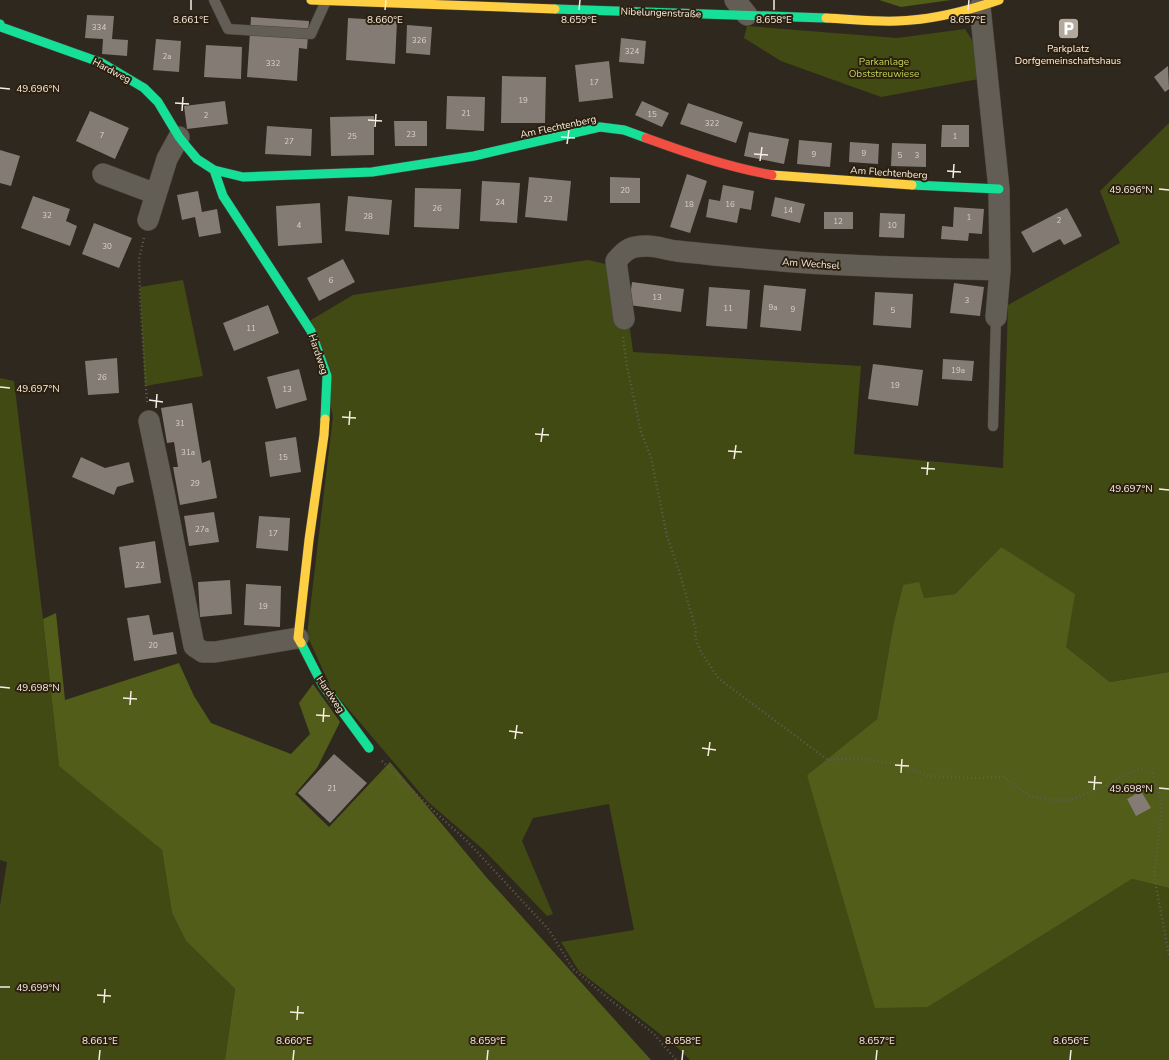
<svg xmlns="http://www.w3.org/2000/svg" width="1169" height="1060" viewBox="0 0 1169 1060" font-family="'Nunito Sans',sans-serif">
<rect width="100%" height="100%" fill="#2f281e"/>
<!-- green -->
<path fill="#424a14" d="M747,26L897,38L965,29L995,76L881,97L781,61L744,38Z
M1169,123V672L1110,682L1066,647L1001,547L955,594L924,598L903,585L893,626L877,719L807,775L928,1007L1132,879L1169,888V1060H690L678,1048L579,971L561,942L634,930L609,804L533,818L522,841L553,914L547,916L485,851L427,801L332,690L307,635L333,416L311,320L353,295L588,260L610,265L629,321L633,352L861,366L854,454L1003,468L1008,305L1120,243L1100,191Z
M183,280L203,376L145,386L140,287Z
M0,378L14,381L43,619L59,765L162,850L172,913L186,941L235,989L225,1060H0V906L7,862L0,860Z"/>
<!-- forest -->
<path fill="#525d1a" d="M879,0H951L901,7Z
M1001,547L1075,594L1066,647L1110,682L1169,672V888L1132,879L928,1007L875,1008L807,775L877,719L893,626L903,585L919,582L924,598L955,594Z
M56,613L65,700L179,663L194,696L211,723L291,754L310,734L299,703L313,684L340,722L317,768L295,794L329,827L390,762L487,878L651,1060H225L235,989L186,941L172,913L162,850L59,766L43,619Z"/>
<!-- building -->
<path fill="#847b75" d="M87,15L114,16L112,39L128,40L127,56L102,54L103,39L85,38Z
M251,17L309,21L307,49L299,48L297,81L247,77Z
M348,18L397,21L395,64L346,60Z
M407,25L432,27L430,55L406,53Z
M621,38L646,41L644,64L619,62Z
M156,39L181,41L179,72L153,70Z
M206,45L242,47L241,79L204,77Z
M609,61L613,98L579,102L575,65Z
M1168,66L1169,89L1165,92L1154,77Z
M502,76L546,77L545,123H501Z
M447,96L485,97L484,131L446,129Z
M225,101L228,124L187,129L184,106Z
M642,101L669,113L662,127L635,115Z
M688,103L743,122L736,143L680,124Z
M90,111L129,128L115,159L76,141Z
M374,116V155L331,156L330,117Z
M394,121H427V146H395Z
M942,125H969V147H941Z
M267,126L312,129L311,156L265,154Z
M749,132L789,139L784,164L744,156Z
M799,140L832,143L830,167L797,164Z
M850,142L879,144L878,164L849,162Z
M892,143L926,144V167L891,166Z
M0,150L20,156L11,186L0,183Z
M687,174L707,181L690,233L670,227Z
M529,177L571,181L567,221L525,217Z
M610,177L640,178V203H610Z
M482,181L520,183L517,223L480,221Z
M723,185L754,191L751,210L740,208L737,223L706,217L709,199L720,201Z
M415,188L461,189L459,229L414,227Z
M198,191L202,212L217,209L221,233L199,237L195,217L182,220L177,195Z
M33,196L70,209L66,221L77,226L70,246L21,228Z
M348,196L392,200L389,235L345,231Z
M775,197L805,204L800,223L771,216Z
M320,203L322,243L278,246L276,206Z
M954,207L984,209L982,234L969,233L968,241L941,239L942,226L953,227Z
M1067,208L1082,236L1064,245L1060,239L1033,253L1021,232Z
M824,212H853V229H824Z
M880,213L905,214L904,238L879,237Z
M94,223L132,238L119,268L82,254Z
M343,259L355,282L319,301L307,278Z
M632,282L684,289L681,312L629,305Z
M954,283L984,287L980,316L950,313Z
M764,285L806,289L801,331L760,327Z
M709,287L750,290L747,329L706,326Z
M875,292L913,294L911,328L873,325Z
M268,305L279,333L234,351L223,323Z
M117,358L119,393L88,395L85,361Z
M943,359L974,361L972,381L942,379Z
M873,364L923,370L918,406L868,399Z
M299,369L307,400L276,409L267,377Z
M192,403L202,463L210,460L217,498L180,505L173,467H178L174,442L167,443L161,408Z
M296,437L301,472L270,477L265,442Z
M81,457L105,468L129,462L134,482L117,487L114,495L72,477Z
M214,512L219,542L189,546L184,516Z
M259,516L290,518L288,551L256,548Z
M155,541L161,583L125,588L119,547Z
M230,580L232,614L200,617L198,582Z
M246,584L281,586L280,627L244,625Z
M149,615L153,635L173,632L177,654L134,661L127,618Z
M334,754L367,783L330,823L298,793Z
M1141,791L1151,808L1136,816L1127,799Z"/>
<g fill="none" stroke-linecap="round" stroke-linejoin="round">
<defs>
<path id="lane" d="M214,0L228,29L311,34L326,1
M993,426L996,317"/>
<path id="street" d="M735,0L747,15
M980,7L999,189L1000,270L996,317
M103,174L156,194
M148,220L167,159L179,137
M624,319L616,261C626,249 631,246 647,246C657,246 667,250 677,251C712,255 747,258 782,261C855,267 927,268 1000,270
M149,421L164,492L194,646L203,652H215L298,638"/>
<path id="fast" d="M555,9L826,18
M0,24L1,27L102,63L144,88L158,102L179,137L187,147L197,159L214,170L223,196L311,331L327,376L325,419
M214,170L243,177L372,172L474,156L600,127L624,130L646,138
M912,185L999,189
M301,643L322,684L369,748"/>
<path id="slow" d="M311,0L555,9
M826,18C850,19 874,22 897,21C931,20 967,11 999,0
M772,175L912,185
M301,643L298,638L309,540L324,435L325,419"/>
<path id="jam" d="M646,138C687,153 728,167 772,175"/>
</defs>
<!-- lane casing -->
<use href="#lane" stroke="#4b453d" stroke-width="11"/>
<!-- street casing -->
<use href="#street" stroke="#4b453d" stroke-width="22"/>
<!-- fast casing -->
<use href="#fast" stroke="#4b453d" stroke-width="10"/>
<!-- slow casing -->
<use href="#slow" stroke="#4b453d" stroke-width="10"/>
<!-- jam casing -->
<use href="#jam" stroke="#4b453d" stroke-width="10"/>
<!-- path -->
<path stroke="#615c55" stroke-width="2.5" stroke-dasharray="1 3" stroke-linecap="butt" d="M144,238L139,259L140,299L147,402
M623,337L627,366L641,432L651,458L667,536L679,571L696,630L695,638L701,652L719,679L828,760L857,758L901,765L928,776L976,778L1004,777L1029,796L1051,800H1070L1108,785L1122,776L1139,769L1153,773L1159,794L1162,810L1154,875L1169,956
M382,761L437,814L467,841L549,930L573,969L608,998L654,1034L676,1060"/>
<!-- lane -->
<use href="#lane" stroke="#625d55" stroke-width="10"/>
<!-- street -->
<use href="#street" stroke="#625d55" stroke-width="21"/>
<!-- fast -->
<use href="#fast" stroke="#16e098" stroke-width="9"/>
<!-- slow -->
<use href="#slow" stroke="#ffcf43" stroke-width="9"/>
<!-- jam -->
<use href="#jam" stroke="#f24e42" stroke-width="9"/>
</g>
<!-- ticks -->
<path fill="none" stroke="#f7eee3" stroke-width="1.5" d="M191,10V0M385,10L386,0M579,10L580,0M774,10V0M968,10L969,0M0,88L10,89M175,103L189,104M182,111L183,97M368,120L382,121M375,127L376,114M561,137L575,138M567,144L569,130M754,154L768,155M760,161L762,147M947,171L961,172M953,178L954,164M1159,189L1169,190M0,387L10,388M149,400L163,402M156,408L157,394M342,417L356,418M349,425L350,411M535,434L549,435M541,442L543,428M728,451L742,452M734,459L736,445M921,468L935,469M927,475L928,462M1159,489L1169,490M0,687L10,688M123,698L137,699M130,705L131,691M316,715L330,716M323,722L324,708M509,731L523,733M515,739L517,725M702,748L716,750M708,756L710,742M895,765L909,766M901,773L902,759M1088,782L1102,783M1159,788L1169,789M1094,790L1095,776M0,987H10M97,995L111,996M104,1003L105,989M290,1012L304,1013M297,1020L298,1006M99,1060L100,1050M293,1060L294,1050M487,1060L488,1050M682,1060L683,1050M876,1060L877,1050M1070,1060L1071,1050"/>
<!-- icons -->
<defs>
<symbol id="parking-square" viewBox="-11 -11 22 22"><rect x="-9" y="-9" width="18" height="18" rx="4" fill="#b1a99e" stroke="#2c1f0e"/><path d="M-3.5-5.5H1a3.5 3.5 0 0 1 0 7H-1V5.5H-3.5ZM-1-3.4V-.6H.8a1.4 1.4 0 0 0 0-2.8Z" fill="#fff"/></symbol>
</defs>
<g fill-rule="evenodd">
<use href="#parking-square" x="1056" y="16" width="25" height="25"/>
</g>
<g text-anchor="middle" stroke-width="4" stroke-linejoin="round" paint-order="stroke">
<!-- number labels -->
<g font-size="8" fill="#dad1c8">
<text x="99" y="30">334</text>
<text x="419" y="43">326</text>
<text x="632" y="54">324</text>
<text x="167" y="59">2a</text>
<text x="273" y="66">332</text>
<text x="594" y="85">17</text>
<text x="523" y="103">19</text>
<text x="466" y="116">21</text>
<text x="652" y="117">15</text>
<text x="206" y="118">2</text>
<text x="712" y="126">322</text>
<text x="411" y="137">23</text>
<text x="102" y="138">7</text>
<text x="352" y="139">25</text>
<text x="955" y="139">1</text>
<text x="289" y="144">27</text>
<text x="864" y="156">9</text>
<text x="814" y="157">9</text>
<text x="900" y="158">5</text>
<text x="917" y="158">3</text>
<text x="625" y="193">20</text>
<text x="548" y="202">22</text>
<text x="500" y="205">24</text>
<text x="689" y="207">18</text>
<text x="730" y="207">16</text>
<text x="437" y="211">26</text>
<text x="788" y="213">14</text>
<text x="47" y="218">32</text>
<text x="368" y="219">28</text>
<text x="969" y="220">1</text>
<text x="1059" y="223">2</text>
<text x="838" y="224">12</text>
<text x="299" y="228">4</text>
<text x="892" y="228">10</text>
<text x="107" y="249">30</text>
<text x="331" y="283">6</text>
<text x="657" y="300">13</text>
<text x="967" y="303">3</text>
<text x="773" y="310">9a</text>
<text x="728" y="311">11</text>
<text x="793" y="312">9</text>
<text x="893" y="313">5</text>
<text x="251" y="331">11</text>
<text x="958" y="373">19a</text>
<text x="102" y="380">26</text>
<text x="895" y="388">19</text>
<text x="287" y="392">13</text>
<text x="180" y="426">31</text>
<text x="188" y="455">31a</text>
<text x="283" y="460">15</text>
<text x="195" y="486">29</text>
<text x="202" y="532">27a</text>
<text x="273" y="536">17</text>
<text x="140" y="568">22</text>
<text x="263" y="609">19</text>
<text x="153" y="648">20</text>
<text x="332" y="791">21</text>
</g>
<!-- street labels -->
<g font-size="10" fill="#f7eee3" stroke="#2c1f0e">
<text transform="translate(661 12) rotate(2)" y="4">Nibelungenstraße</text>
<text transform="translate(112 70) rotate(28)" y="4">Hardweg</text>
<text transform="translate(558 126) rotate(-12)" y="4">Am Flechtenberg</text>
<text transform="translate(889 172) rotate(4)" y="4">Am Flechtenberg</text>
<text transform="translate(811 263) rotate(4)" y="4">Am Wechsel</text>
<text transform="translate(319 354) rotate(71)" y="4">Hardweg</text>
<text transform="translate(331 694) rotate(56)" y="4">Hardweg</text>
</g>
<!-- poi labels -->
<g font-size="10" fill="#f7eee3" stroke="#2c1f0e">
<text x="1068" y="52">Parkplatz<tspan x="1068" dy="12">Dorfgemeinschaftshaus</tspan></text>
</g>
<!-- park labels -->
<g font-size="10" fill="#bbd354" stroke="#2c1f0e">
<text x="884" y="65">Parkanlage<tspan x="884" dy="12">Obststreuwiese</tspan></text>
</g>
</g>
<g font-size="10" text-anchor="middle" fill="#f7eee3" stroke="#2c1f0e" stroke-width="4" stroke-linejoin="round" paint-order="stroke">
<text x="191" y="23">8.661°E</text>
<text x="385" y="23">8.660°E</text>
<text x="579" y="23">8.659°E</text>
<text x="774" y="23">8.658°E</text>
<text x="968" y="23">8.657°E</text>
<text x="38" y="92">49.696°N</text>
<text x="1131" y="193">49.696°N</text>
<text x="38" y="392">49.697°N</text>
<text x="1131" y="492">49.697°N</text>
<text x="38" y="691">49.698°N</text>
<text x="1131" y="792">49.698°N</text>
<text x="38" y="991">49.699°N</text>
<text x="100" y="1044">8.661°E</text>
<text x="294" y="1044">8.660°E</text>
<text x="488" y="1044">8.659°E</text>
<text x="683" y="1044">8.658°E</text>
<text x="877" y="1044">8.657°E</text>
<text x="1071" y="1044">8.656°E</text>
</g>
</svg>
